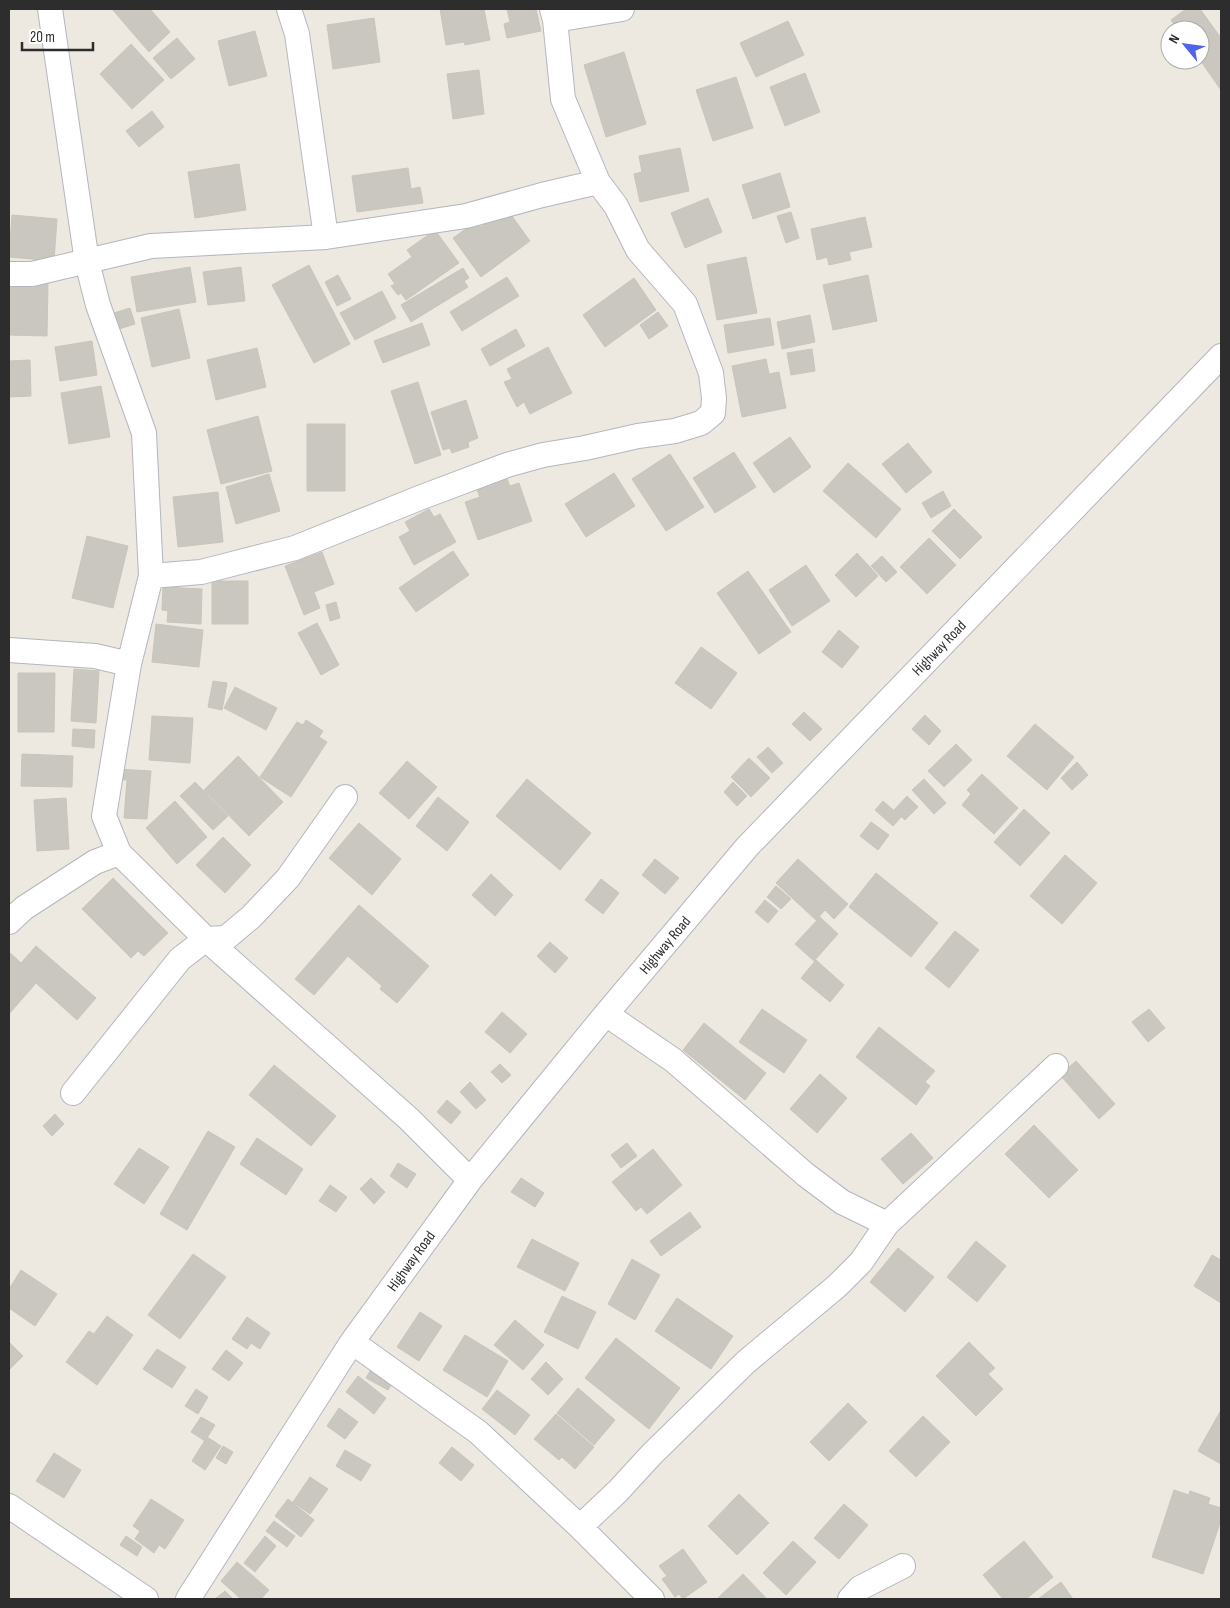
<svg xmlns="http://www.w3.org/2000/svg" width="1230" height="1608" viewBox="0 0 1230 1608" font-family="'Sofia Sans Condensed',sans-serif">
<rect width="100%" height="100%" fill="#ede9e1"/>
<!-- building -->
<path fill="#c9c7bf" stroke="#c9c5ba" d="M112,9H150L170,32L149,52Z
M440,9H484L490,40L465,45L464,42L446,45Z
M507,9H536L541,31L507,38L504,24L510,22Z
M1186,9H1200L1221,38V90L1200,60V30H1178L1171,20Z
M374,18L380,62L333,69L327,25Z
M788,21L804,55L756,77L740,43Z
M255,31L267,76L229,86L218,41Z
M177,38L195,59L171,79L153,58Z
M131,44L164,80L132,109L100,74Z
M624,52L646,124L606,137L584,65Z
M479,70L484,114L453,119L447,74Z
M805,73L820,112L785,126L770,87Z
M736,77L753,128L713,141L696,90Z
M152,111L164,127L139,147L126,131Z
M680,148L689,191L640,202L634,174L642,172L639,156Z
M239,164L246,210L195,218L188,172Z
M408,168L411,189L420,187L423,203L357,212L352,176Z
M780,173L790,207L753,219L742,185Z
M708,198L722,232L685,248L671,213Z
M506,208L530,241L481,277L453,238L477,221L481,227Z
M791,212L799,238L786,243L777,216Z
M12,215L57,219L54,261L9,257Z
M865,217L872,247L849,252L851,260L829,265L827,257L817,260L811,229Z
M435,230L459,263L406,300L401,293L398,295L391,286L395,284L388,274L412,257L407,250Z
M746,257L757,313L717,320L707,265Z
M309,265L350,344L314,363L272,285Z
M190,267L196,302L137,312L131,277Z
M241,267L245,301L208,305L203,272Z
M463,268L469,278L464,281L468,287L411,322L401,305Z
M338,275L351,299L337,306L325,282Z
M868,275L877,321L833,330L823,285Z
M507,277L519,296L462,331L450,312Z
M634,278L656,310L605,347L583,315Z
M9,283H48L47,336L9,335Z
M382,291L396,318L355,340L340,313Z
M130,308L135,324L119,329L114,313Z
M179,309L190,358L152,367L141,318Z
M658,312L668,326L649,339L640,325Z
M810,315L815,342L782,349L777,322Z
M770,318L774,345L728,353L724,325Z
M422,323L430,345L383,363L374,341Z
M516,329L525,346L490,366L481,349Z
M92,341L97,375L60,381L55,347Z
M548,347L572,393L530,414L524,402L517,407L504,382L512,379L507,369Z
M257,348L266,387L216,400L207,360Z
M812,349L815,371L791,375L787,353Z
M766,359L769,374L779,372L786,408L742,417L732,366Z
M30,360L31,396L9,397V361Z
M418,382L441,455L415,464L391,391Z
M101,386L110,437L69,444L61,393Z
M466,400L478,438L468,442L469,447L452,453L450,448L443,450L431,412Z
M258,416L272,471L221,484L207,430Z
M307,424H345V491H307Z
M790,437L811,467L774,493L753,463Z
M908,443L932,472L906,493L882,464Z
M734,452L756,487L715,513L693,478Z
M670,454L704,507L666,531L632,479Z
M848,463L901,509L876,538L823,491Z
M614,473L635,506L586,537L565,504Z
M269,474L280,511L236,524L226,487Z
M507,479L510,486L519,483L532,521L478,540L465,502L480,497L477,490Z
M943,491L951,506L931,518L922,503Z
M218,492L223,542L178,547L173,497Z
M429,509L434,517L440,514L456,542L414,565L399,537L410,531L405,522Z
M954,509L982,537L960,559L932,531Z
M87,536L128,546L113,608L72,598Z
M929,538L956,565L927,594L900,567Z
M453,551L469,575L416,612L399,588Z
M322,552L334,584L314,592L320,608L304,615L285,566Z
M857,553L878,576L856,597L835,575Z
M882,556L897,572L886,582L871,566Z
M806,565L830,601L792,626L769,590Z
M748,571L791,632L759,654L717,593Z
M212,581H248V624H212Z
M163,587L202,589L201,624L167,622L168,611L162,610Z
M336,602L340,618L330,621L326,605Z
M317,623L339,665L321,675L298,633Z
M156,624L203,630L199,667L152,662Z
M839,630L859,647L842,668L822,652Z
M701,647L737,673L711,709L675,683Z
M74,669L99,671L96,723L71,721Z
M18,673H55L54,732H18Z
M213,681L227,683L222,710L208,707Z
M235,687L277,708L266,730L224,708Z
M804,712L822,729L810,741L792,724Z
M925,715L941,731L929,745L912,729Z
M152,716L193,718L190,763L149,760Z
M306,720L323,731L319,737L327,742L291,797L260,777L297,722L303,725Z
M1035,724L1074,757L1047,790L1007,756Z
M73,729L95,730L94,748L72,746Z
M956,744L972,760L944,787L928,771Z
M768,747L783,763L772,773L757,757Z
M22,754L73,756L72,787L21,786Z
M238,756L283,802L249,836L204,790Z
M749,758L770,778L751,797L731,777Z
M407,761L437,787L409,819L379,793Z
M1077,762L1088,775L1072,790L1061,778Z
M116,769L151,771L147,819L124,818L127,780L115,779Z
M982,774L1018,808L994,834L962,805L971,794L967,790Z
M527,779L591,833L560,870L496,816Z
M924,779L946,803L934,814L912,790Z
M195,782L228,816L213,830L180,796Z
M733,782L747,796L737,806L724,792Z
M907,796L918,807L905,820L894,810Z
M438,797L469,822L447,851L416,826Z
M66,798L69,849L37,851L34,800Z
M175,801L207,837L177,864L146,828Z
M883,801L901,817L893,826L875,810Z
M1024,809L1050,833L1020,866L994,842Z
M871,822L889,835L878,850L860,836Z
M359,823L401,859L372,895L329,858Z
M223,837L251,865L225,893L196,865Z
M1065,855L1097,883L1062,924L1030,896Z
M655,859L679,878L665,894L642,875Z
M798,859L848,904L834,919L825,910L816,920L776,883Z
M876,873L938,923L911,957L849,907Z
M491,874L513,895L495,916L472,895Z
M113,878L168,933L144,956L138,951L131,958L82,909Z
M601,879L619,893L603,914L585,900Z
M776,886L791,899L781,909L767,897Z
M765,900L778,911L768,923L755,912Z
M359,905L429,966L397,1003L380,989L382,986L348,956L314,995L295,979Z
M820,917L838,934L814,961L795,944Z
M955,931L979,950L949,988L925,968Z
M550,942L568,958L555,973L537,956Z
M36,946L96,998L77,1020L36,983L9,1014V952L21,963Z
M816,960L844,985L830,1002L801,978Z
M762,1009L807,1040L784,1073L739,1042Z
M1149,1009L1165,1028L1148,1042L1132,1022Z
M502,1012L527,1034L510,1053L485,1032Z
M704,1023L766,1073L745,1100L683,1050Z
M879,1027L935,1071L925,1082L930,1086L916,1105L856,1057Z
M1076,1061L1115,1104L1099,1119L1060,1075Z
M500,1064L511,1075L502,1083L491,1072Z
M274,1065L336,1116L311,1146L249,1095Z
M820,1074L847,1098L817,1133L790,1109Z
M470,1082L486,1100L476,1109L460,1092Z
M447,1100L461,1112L451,1124L437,1112Z
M55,1114L64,1124L52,1136L43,1126Z
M1034,1125L1078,1170L1049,1198L1005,1154Z
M208,1131L235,1147L187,1230L160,1214Z
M911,1133L933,1158L903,1184L881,1159Z
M257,1138L303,1169L286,1195L240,1164Z
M627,1143L637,1156L621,1168L611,1155Z
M139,1148L169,1167L144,1204L114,1184Z
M653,1149L682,1185L647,1214L641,1207L636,1211L612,1182Z
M398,1163L416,1174L407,1188L390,1176Z
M371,1178L385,1192L374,1204L360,1189Z
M521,1178L544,1193L535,1207L511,1192Z
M330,1185L347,1197L336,1212L319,1201Z
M690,1212L701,1227L661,1256L650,1241Z
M532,1239L579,1263L565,1291L517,1267Z
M976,1241L1006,1266L977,1302L947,1277Z
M898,1248L934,1277L905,1312L870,1282Z
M193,1254L226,1277L180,1339L148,1315Z
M1212,1255L1221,1260V1303L1194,1286Z
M632,1259L660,1275L635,1320L608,1304Z
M21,1270L57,1294L35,1326L9,1308V1289Z
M562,1296L596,1312L578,1349L544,1332Z
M677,1298L733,1336L711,1369L655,1331Z
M420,1312L442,1326L419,1361L397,1347Z
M107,1316L133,1335L97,1385L66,1362L89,1331L94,1334Z
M247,1317L270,1333L260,1349L251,1343L247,1349L232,1339Z
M515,1320L544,1345L523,1370L494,1345Z
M465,1335L508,1361L487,1397L443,1370Z
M616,1338L680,1388L649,1429L585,1378Z
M9,1342L23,1356L9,1370Z
M969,1342L995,1368L988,1374L1003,1389L976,1416L936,1376Z
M157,1349L186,1367L172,1388L143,1369Z
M226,1350L243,1363L229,1381L212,1369Z
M546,1362L563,1379L548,1395L531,1379Z
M373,1366L395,1378L388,1390L366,1378Z
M358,1376L386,1398L374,1414L346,1392Z
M578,1388L615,1420L594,1445L557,1413Z
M196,1389L208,1397L198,1414L185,1406Z
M497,1390L530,1415L515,1435L482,1409Z
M848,1403L867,1422L829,1461L810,1442Z
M339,1408L358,1422L345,1439L327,1426Z
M1221,1410V1464L1198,1451Z
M556,1414L594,1447L575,1469L562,1457L559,1460L534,1439Z
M923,1416L950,1442L916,1477L889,1451Z
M201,1417L215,1425L205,1441L191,1432Z
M207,1437L221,1446L205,1470L192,1461Z
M223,1446L233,1452L226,1464L216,1458Z
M452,1447L474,1465L461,1481L439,1463Z
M345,1450L371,1465L361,1481L336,1466Z
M54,1453L81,1470L64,1498L36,1481Z
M310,1477L328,1489L310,1514L293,1502Z
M1174,1490L1189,1495L1190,1491L1210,1498L1208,1504L1221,1508V1520L1203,1574L1152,1557Z
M739,1494L769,1523L737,1555L708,1526Z
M151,1499L184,1520L165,1549L159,1545L154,1553L135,1539L140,1531L133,1526Z
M288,1499L314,1520L301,1537L275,1516Z
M844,1504L868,1525L839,1559L814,1538Z
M274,1521L295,1536L287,1547L266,1531Z
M126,1536L142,1547L137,1556L120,1545Z
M265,1536L276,1546L255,1572L244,1563Z
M793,1541L816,1562L786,1595L763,1573Z
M1024,1541L1053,1577L1026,1599H1003L983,1575Z
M683,1549L707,1582L683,1599L679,1594L675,1597L662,1579L667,1576L659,1566Z
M237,1562L269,1590L261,1599H241L221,1581Z
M743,1574L767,1599H717Z
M1061,1582L1073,1599H1038Z
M225,1591L233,1599H215Z"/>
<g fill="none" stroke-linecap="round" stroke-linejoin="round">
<defs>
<path id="street" d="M50,9L87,262L98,305L144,433L151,576L129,664L104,816L119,853L206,939L409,1119L470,1180
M289,9L297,34L326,237
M555,20L622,9
M9,274H32L151,246L326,237L466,216L542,195L598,182
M151,576L201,572L295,548L422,497L507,465L543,455L585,448L638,436L675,431L701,423L713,413L714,398L711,373L685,304L638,250L616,206L598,182L563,99L555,20L552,9
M9,650L95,656L129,664
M9,922L24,908L95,862L119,853
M606,1014L673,1060L806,1175L842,1202L887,1224
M73,1093L180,959L206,939L226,938L251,917L288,878L345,797
M352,1342L478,1432L580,1527L652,1599
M9,1506L146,1599
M580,1527L618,1491L652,1454L746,1362L837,1286L861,1262L887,1224L1056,1066
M188,1599L352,1342L470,1180L606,1014L747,847L1221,356
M850,1599L860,1588L903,1566"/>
</defs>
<!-- street casing -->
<use href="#street" stroke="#b4b6bf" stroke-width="26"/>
<!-- street -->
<use href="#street" stroke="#fff" stroke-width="24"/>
</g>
<g text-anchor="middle" stroke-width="4" stroke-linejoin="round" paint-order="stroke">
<!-- street labels -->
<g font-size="15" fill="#2d2d2d" stroke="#fff">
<text transform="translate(939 648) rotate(-46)" y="5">Highway Road</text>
<text transform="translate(665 945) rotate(-50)" y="5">Highway Road</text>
<text transform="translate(411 1261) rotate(-54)" y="5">Highway Road</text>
</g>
</g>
<!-- border -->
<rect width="1230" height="1608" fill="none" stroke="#2d2d2d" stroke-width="20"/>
<!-- north arrow -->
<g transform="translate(1185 45) rotate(299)"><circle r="24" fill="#ffffff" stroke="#ababab"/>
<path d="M0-4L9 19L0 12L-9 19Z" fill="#4e65ee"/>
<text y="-8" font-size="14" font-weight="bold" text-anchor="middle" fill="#2d2d2d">N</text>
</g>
<!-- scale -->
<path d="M22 42v8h71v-8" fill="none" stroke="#2d2d2d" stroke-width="2.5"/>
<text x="30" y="42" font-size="15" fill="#2d2d2d" stroke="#ffffff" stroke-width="4" paint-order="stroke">20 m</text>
</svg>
